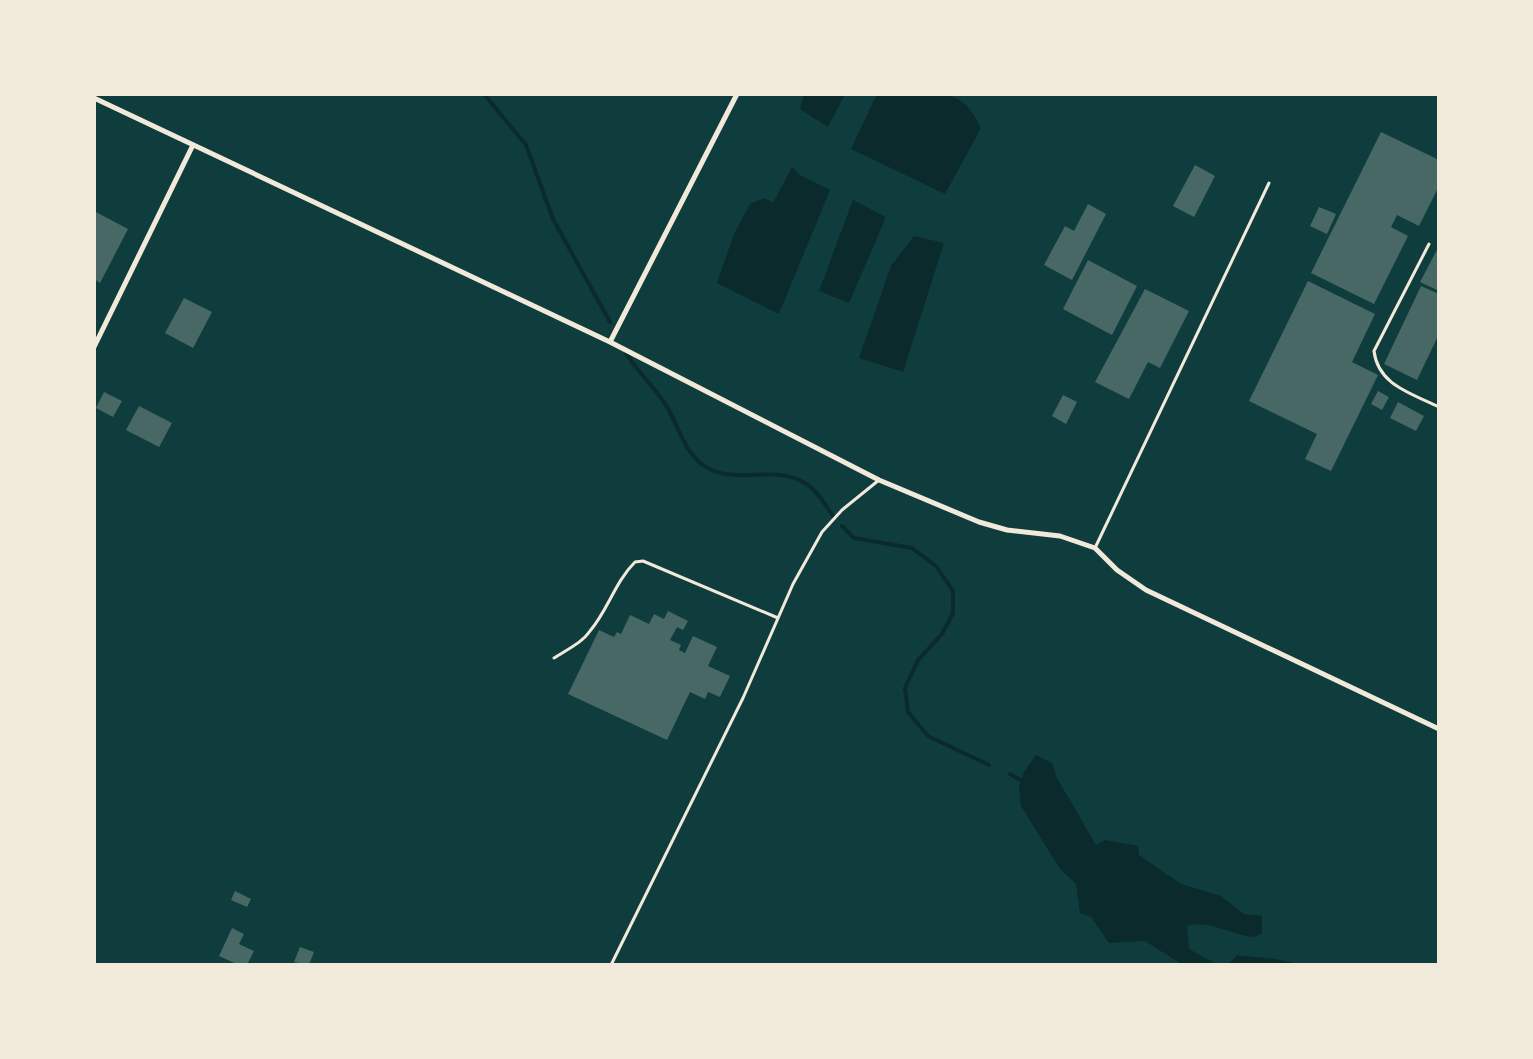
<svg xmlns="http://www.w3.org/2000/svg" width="1533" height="1059" viewBox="0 0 1533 1059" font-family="'DejaVu Sans',sans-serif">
<rect width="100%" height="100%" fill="#0f3d3e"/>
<!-- water -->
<path fill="#0a2a2b" d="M804,94H845L828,127L800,109Z
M877,94C900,94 942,88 961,101C970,107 976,118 981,128L945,194L851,149Z
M792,167L800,175L830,190L779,314L717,283L734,234L750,204L764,198L773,203Z
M853,200L886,217L849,303L819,291Z
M914,236L944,243L903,372L859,358L891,266Z
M1036,755L1052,763L1057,778L1096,845L1105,840L1138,846L1139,855L1181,884L1221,896L1244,914L1262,916V933L1255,937C1232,936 1208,919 1187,926L1189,949L1218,965L1229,964L1237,955C1251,957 1289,959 1298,965H1183L1145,941L1109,943L1091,917L1080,913L1076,884L1060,869L1021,806L1019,786L1024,772Z"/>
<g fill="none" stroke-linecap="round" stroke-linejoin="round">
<!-- stream -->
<path stroke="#0a2a2b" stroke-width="4" d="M484,94L526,145L553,219L610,322
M626,353C637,371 652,385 664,402C678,422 682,450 703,465C732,487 774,463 805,483C817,491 825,504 833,516
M842,526L854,538L912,548L936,566L953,591V613L942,634L918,660L905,688L908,712L928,736L989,765
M1010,774L1024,782"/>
</g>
<!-- building -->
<path fill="#486865" d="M1381,132L1439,160V186L1419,226L1397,215L1391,227L1408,236L1374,304L1311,273Z
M1195,165L1215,176L1194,217L1173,206Z
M1088,204L1106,214L1072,280L1044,265L1065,226L1074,231Z
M1319,207L1336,214L1327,234L1310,226Z
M94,211L128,229L100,283L94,279Z
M1439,246V291L1420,282Z
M1088,260L1137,286L1112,335L1063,309Z
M1308,281L1375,314L1352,362L1378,375L1331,471L1305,459L1317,434L1249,401Z
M1421,286L1439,294V334L1417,380L1384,364Z
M1145,289L1189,311L1160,368L1148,362L1129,399L1095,382Z
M184,298L212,312L193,348L165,333Z
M1378,391L1389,397L1382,410L1371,404Z
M104,392L122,401L113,417L96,408Z
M1063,395L1077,402L1066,424L1052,416Z
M1398,402L1424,416L1416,431L1390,418Z
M139,406L172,423L159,447L126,430Z
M668,611L688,621L683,630L677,627L670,640L681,645L679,650L685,653L693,636L717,647L708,666L730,676L720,697L708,692L705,699L690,692L667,740L568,694L599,630L614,637L617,632L621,634L630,615L649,624L654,614L664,619Z
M235,891L251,899L247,907L231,900Z
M232,928L244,934L239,944L254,951L247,965H239L219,956Z
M300,947L314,952L309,965L294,962Z"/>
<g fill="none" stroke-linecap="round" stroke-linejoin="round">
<!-- service -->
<path stroke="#f1e9da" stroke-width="3" d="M1429,244L1374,351C1378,385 1411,393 1439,407
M1095,548L1269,183
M554,658C566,650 582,643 590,631C608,610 615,582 635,562L643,561L778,618
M611,965L743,698L793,584L822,532L842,510L879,480"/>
<!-- minor -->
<path stroke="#f1e9da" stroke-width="5" d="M94,98L610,342L879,480L979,522L1007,530L1060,536L1095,548L1117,570L1146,590L1439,729
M610,342L737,94
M94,347L193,145"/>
</g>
<!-- border -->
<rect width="1533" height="1059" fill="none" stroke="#f1e9da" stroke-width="192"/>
</svg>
